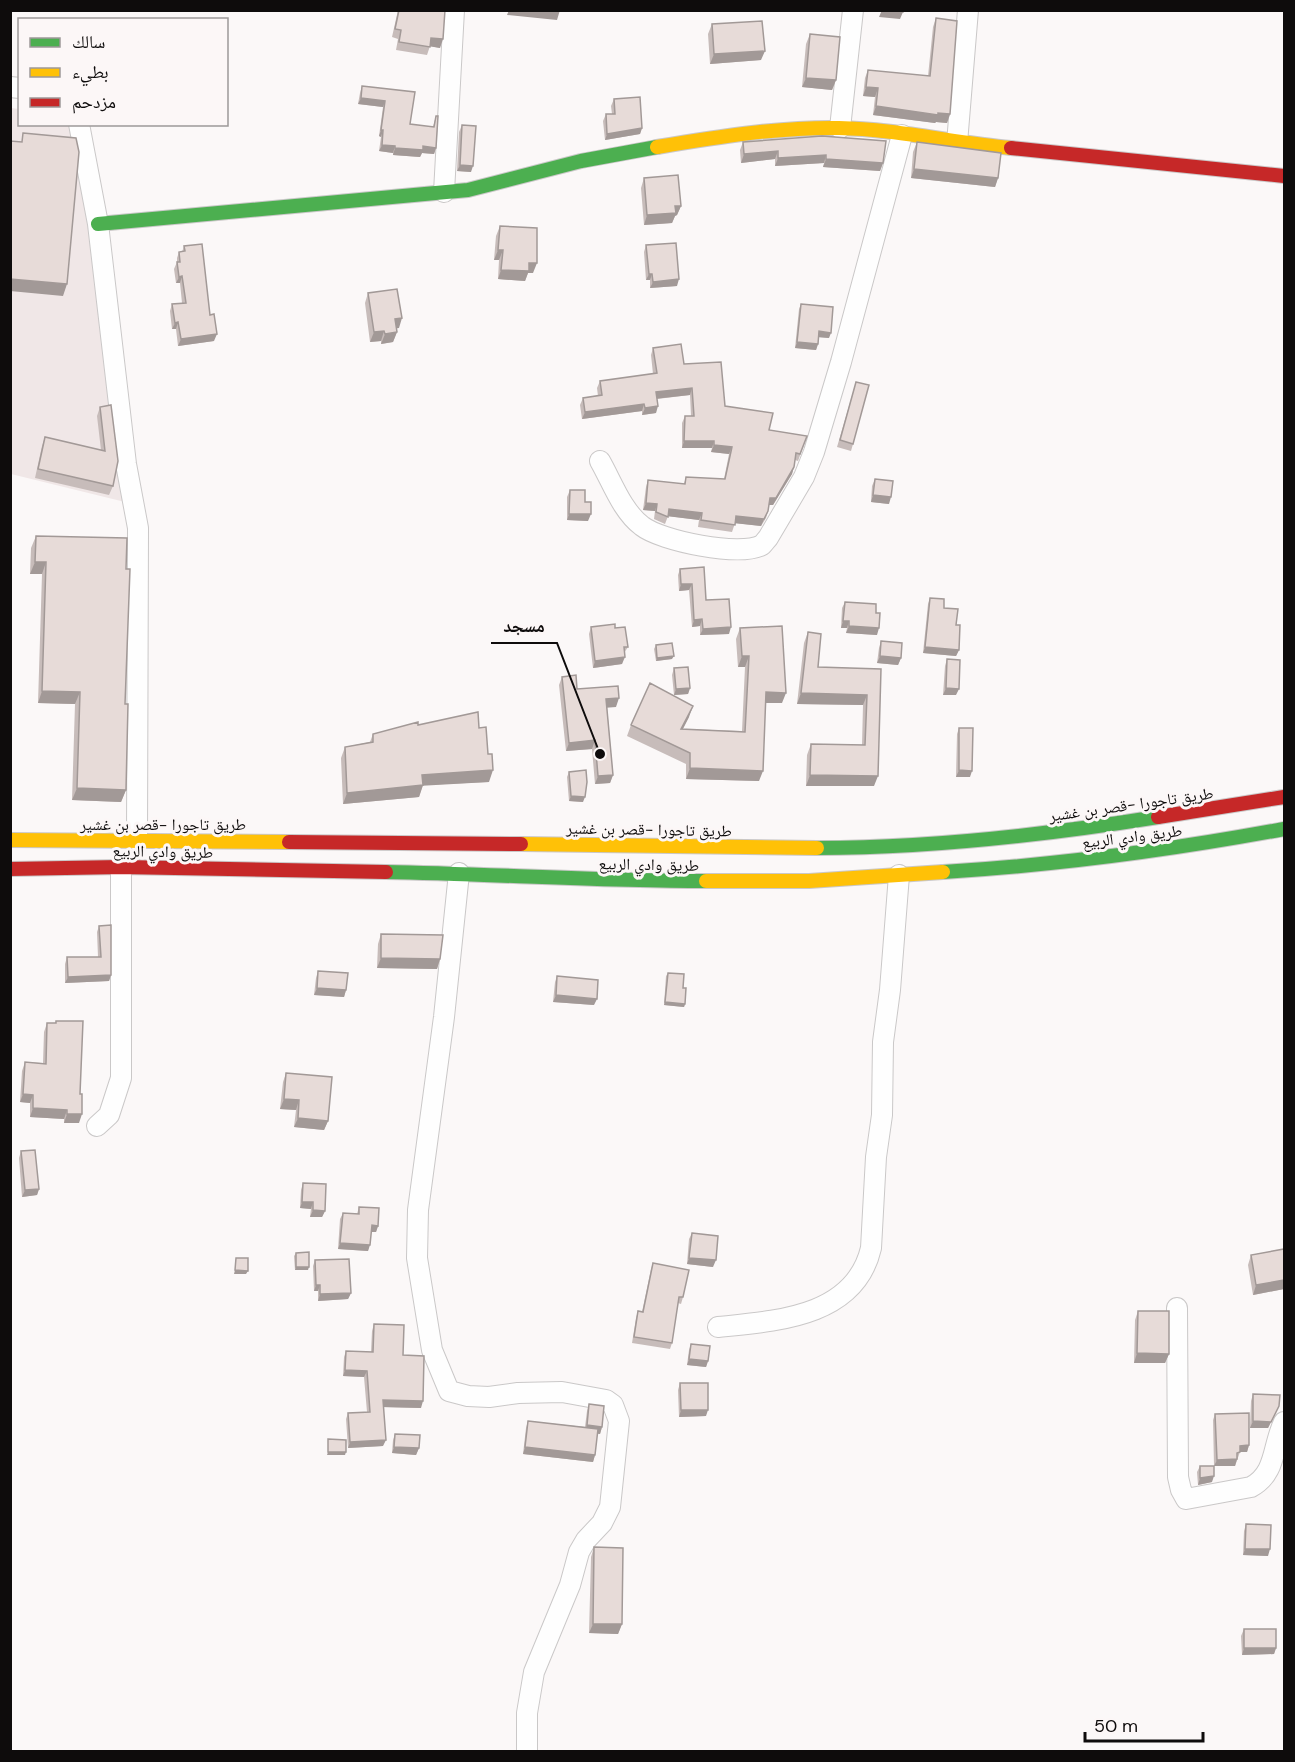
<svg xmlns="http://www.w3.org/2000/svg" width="1295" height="1762" viewBox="0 0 1295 1762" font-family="'DM Sans','Noto Naskh Arabic',sans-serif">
<rect width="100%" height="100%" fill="#fbf8f8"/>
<!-- built -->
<path fill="#f0e7e7" d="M11,108L19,109L20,124L71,125L82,158L125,502L11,474Z"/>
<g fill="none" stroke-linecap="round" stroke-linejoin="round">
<defs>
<path id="street" d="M10,87L20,88
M79,124L98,224L126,464L138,528L137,840
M840,128L853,10
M957,143L968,10
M444,192L454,10
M600,461C612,482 622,511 642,526C661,541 740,557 762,545C764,543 766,540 768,538L804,477L814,452L841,362L902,135
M459,873L444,1017L418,1210L417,1258L432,1350L449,1391L468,1396L489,1397L518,1393L562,1392L606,1400L613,1405L619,1421L610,1507L602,1523L586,1540L579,1552L570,1585L534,1672L527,1713V1752
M97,1126L109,1115L121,1078V867
M1177,1308L1178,1477L1181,1490L1186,1499L1251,1487C1277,1473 1272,1446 1284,1422
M718,1327C777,1321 855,1317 871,1248L876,1157L882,1115L883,1042L890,990L899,875"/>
<path id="fast" d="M98,224L468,190L581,161L657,147
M817,848C931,848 1045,835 1158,817
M386,872C493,874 599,881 706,881
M943,872C1057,865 1171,850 1284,829"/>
<path id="slow" d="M657,147C717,137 778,127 839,128C896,129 954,143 1011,148
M10,840L289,842
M521,844L817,848
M706,881H809L943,872"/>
<path id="jam" d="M1011,148L1284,176
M1158,817L1284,797
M289,842L521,844
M10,869L121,867L386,872"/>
</defs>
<!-- street casing -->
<use href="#street" stroke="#cac8c8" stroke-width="22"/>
<!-- fast casing -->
<use href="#fast" stroke="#cac8c8" stroke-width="16"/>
<!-- slow casing -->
<use href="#slow" stroke="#cac8c8" stroke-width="16"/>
<!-- jam casing -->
<use href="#jam" stroke="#cac8c8" stroke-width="16"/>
<!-- street -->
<use href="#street" stroke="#fefefe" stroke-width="20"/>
<!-- fast -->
<use href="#fast" stroke="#4caf50" stroke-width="14"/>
<!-- slow -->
<use href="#slow" stroke="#ffc107" stroke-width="14"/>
<!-- jam -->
<use href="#jam" stroke="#c62828" stroke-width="14"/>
</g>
<!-- wall -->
<path fill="#c7bcba" d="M398,10H445L440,48L430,46L427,55L396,50L398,39L392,37Z
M936,18L950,114L947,123L936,122L935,123L873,115L875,97L863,96L865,78L868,70L928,76L933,27Z
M712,24L761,60L710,64L708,34Z
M810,34L836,80L832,90L802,87L806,44Z
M362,86L415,92L410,124L433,127L436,116V148L434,154L422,153L420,157L393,155V153L379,151L381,137L379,136L383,107L358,104L360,93Z
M614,99L642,128L640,134L605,140L603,121L606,114H612L611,106Z
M462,125L471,172L457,171L459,132Z
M743,142L883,163L880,171L823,167L824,163L775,166V159L741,163L740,150Z
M917,142L998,178L995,187L911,178L913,152Z
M644,178L681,206L677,215L675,216L672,223L644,225L641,188Z
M500,226L533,273H528L525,281L498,279L499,260H494L496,236Z
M646,245L677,286L650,288V280H646L644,252Z
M184,246L210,315L214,341L178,346L176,329H172L170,311L172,304L182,303L180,283H176L174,269L177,262V258L179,252H182Z
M368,293L399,328H396L397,332L393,342L381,344V341L370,342L365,303Z
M801,304L829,338L818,337V344L816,350L795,348L799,309Z
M653,348L684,364L725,406L769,430L807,436L798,461L795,460L792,474L773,505H769L768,511L766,518L761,526L735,523L732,532L698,527L699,520L668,516L665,524L654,519L655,511L643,510L646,487L648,480L684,484L686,477L724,479L729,454L711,452L712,448H682V423L685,416H691L690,395L657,399L656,413L642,415V411L582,419L580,405L583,398L598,396L597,388L600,381L653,374L651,355Z
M856,382L853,444L851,451L837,447Z
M100,407L113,486L109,495L35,478L42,446L45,437L101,450L97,416Z
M875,479L889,504L871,502L872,486Z
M570,490L585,502L588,521L567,520V497Z
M36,536L126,569L125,704L126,790L121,802L72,800L75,704L38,703L42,574H30L31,548Z
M680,569L706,600L729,634L700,635V626L692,627L689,590L679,591L678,575Z
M930,598L944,608L956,625L959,650L956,656L923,653L928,604Z
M845,602L876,613L877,635L846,633L847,628H841L842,608Z
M591,627L615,628L628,647L624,653L622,664L593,668L589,634Z
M740,628L782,703H766L759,781L686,779V764L627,736L631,725L689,717L683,729L742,731L745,667H738L736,639Z
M808,632L818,667L881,669L874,786H806L807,755L811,744L862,745L863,705L797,704L804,643Z
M881,641L901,658L898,665L877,663L879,648Z
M656,645L672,659L656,661L654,649Z
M947,659L956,695H943L945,666Z
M674,668L690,688L688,694L674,695L672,675Z
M562,677L577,689L616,707H607L613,775L610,783L595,784L592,749L566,751L559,685Z
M418,725L479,728L489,782L423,785L419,797L343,804L341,758L345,747L370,742L373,734Z
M959,728L970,777H956L957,734Z
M569,772L583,802L569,801L567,777Z
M99,926L111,975L109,981L65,983V964L67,957H98L97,932Z
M381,934L440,959L437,969L377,968L378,944Z
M318,971L346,990L344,997L314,995L316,978Z
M668,973L683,988L685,1004L684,1007L664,1005L666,976Z
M557,976L594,1005L553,1002L555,982Z
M56,1021L79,1123H64V1119L30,1117V1103L20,1102L22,1071L25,1062L43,1063L44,1032L47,1023H55Z
M286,1073L328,1121L324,1130L294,1127L296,1110L280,1109L283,1082Z
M21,1151L39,1189L37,1195L22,1197L19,1158Z
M303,1183L325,1211L322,1217H310L311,1209L300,1208L301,1190Z
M359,1207L378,1226L376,1232H371L368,1251L338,1249L340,1219L343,1213L357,1214Z
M692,1233L713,1267L687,1264L689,1239Z
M1284,1249V1289L1253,1295L1248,1265L1251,1255Z
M296,1253L308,1270H295L294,1256Z
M315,1260L351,1293L348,1299L318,1301V1291H314L313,1266Z
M653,1263L683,1297L681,1304L678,1303L672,1343L670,1349L632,1343L636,1318L638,1311L642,1312L651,1269Z
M1138,1311L1169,1354L1165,1363H1134L1135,1320Z
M374,1324L403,1355L421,1408L384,1407L383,1446L348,1448L346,1419L348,1413L367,1412L364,1377L343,1376L344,1357L346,1351L371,1352L372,1331Z
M691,1344L708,1361L706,1367L687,1365L689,1350Z
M680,1383L706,1416L679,1417L678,1390Z
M1253,1394L1279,1406L1268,1428H1250L1251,1401Z
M589,1404L602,1427L600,1434L597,1433L595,1455L593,1462L523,1454L526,1428L528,1421L585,1427L587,1411Z
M1215,1414L1249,1445L1247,1452H1240L1235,1466H1214L1213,1420Z
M395,1434L419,1448L416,1455L392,1453L393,1440Z
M1200,1466L1212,1482L1198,1485L1197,1472Z
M1246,1524L1268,1556L1243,1555L1244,1531Z
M594,1547L622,1624L618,1634L589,1633L591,1557Z
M1244,1629L1276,1648L1274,1654L1242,1655L1241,1636Z"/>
<!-- shaded-wall -->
<path fill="#a29997" d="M509,10H560L557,20L507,15Z
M882,10L903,12L900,19L879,17Z
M431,38L443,39L440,48L428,46Z
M765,51L761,60L710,64L714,54Z
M806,78L836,80L832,90L802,87Z
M866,87L878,88L875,97L863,96Z
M361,98L385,101L383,107L358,104Z
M876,106L950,114L947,123L936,122L935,123L873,115Z
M642,128L640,134L605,140L607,134Z
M381,130H383L381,137L379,136Z
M382,145L395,146L393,153L379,151Z
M423,146L436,148L434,154L422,153L420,157L393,155L395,148Z
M778,151L775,159L741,163L744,154Z
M826,155L824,163L775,166L778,158Z
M826,159L883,163L880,171L823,167Z
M460,165L473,166L471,172L457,171Z
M914,169L998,178L995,187L911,178Z
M675,206H681L677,215L675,216L672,223L644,225L647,215Z
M498,250H503L499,260H494Z
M529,263H537L533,273H528L525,281L498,279L501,270Z
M649,274H652L650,280H646Z
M182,276L180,283H176L179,277Z
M10,279L67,284L63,296L10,291Z
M679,279L677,286L650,288L653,282Z
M402,318L399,328L392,329L395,319Z
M178,322L176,329H172L175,323Z
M384,331L381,341L370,342L374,332Z
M819,331L831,333L829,338L817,337Z
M397,332L393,342L381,344L385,334Z
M217,334L214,341L178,346L181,339Z
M797,342L818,344L816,350L795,348Z
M692,388L690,395L654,399L656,392Z
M644,404L642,411L582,419L585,412Z
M658,406L656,413L642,415L645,408Z
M684,441H714L712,448H682Z
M714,445L732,447L729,454L711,452Z
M794,467L792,474L773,505H767L770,498Z
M873,495L891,497L889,504L871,502Z
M646,503L657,504L655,511L643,510Z
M669,509L702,513L699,520L666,516Z
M768,511L761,526L733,523L736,516Z
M569,514H591L588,521L567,520Z
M35,562H46L42,574H30Z
M681,584H692L689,590L679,591Z
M702,619L700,626L692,627L694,620Z
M843,621H849L847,628H841Z
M849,626L879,628L877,635L846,633Z
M731,627L729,634L700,635L703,629Z
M925,647L959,650L956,656L923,653Z
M674,656L672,659L656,661L657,658Z
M742,656H749L745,667H738Z
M880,656L901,658L898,665L877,663Z
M625,657L622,664L593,668L595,661Z
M690,688L688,694L674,695L676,689Z
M946,688L959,689L956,695H943Z
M42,691L80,692L75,704L38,703Z
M766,692L786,693L782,703H762Z
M801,693L867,695L863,705L797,704Z
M619,698L616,707L603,708L606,699Z
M693,706L689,717L677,740L681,729Z
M595,740L592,749L566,751L569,743Z
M690,768L763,771L759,781L686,779Z
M493,770L489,782L418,786L422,775Z
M959,770L972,771L970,777H956Z
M613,775L610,783L595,784L598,776Z
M810,775L878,776L874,786H806Z
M423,785L419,797L343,804L347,793Z
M77,788L126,790L121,802L72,800Z
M571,796L585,797L583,802L569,801Z
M381,958L440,959L437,969L377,968Z
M111,975L109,981L65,983L68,977Z
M317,988L346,990L344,997L314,995Z
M556,995L597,999L594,1005L553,1002Z
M665,1002L685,1004L684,1007L664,1005Z
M23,1094L33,1095L30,1103L20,1102Z
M284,1099L299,1100L296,1110L280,1109Z
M33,1108L67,1110L64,1119L30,1117Z
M67,1114H82L79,1123H64Z
M298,1118L328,1121L324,1130L294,1127Z
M39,1189L37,1195L22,1197L25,1190Z
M302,1202H313L311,1209L300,1208Z
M313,1210L325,1211L322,1217H310Z
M372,1225L378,1226L376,1232H370Z
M340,1243L370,1245L368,1251L338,1249Z
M689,1258L716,1260L713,1267L687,1264Z
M296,1267H309L308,1270H295Z
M235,1270L248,1271L246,1274H234Z
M1284,1280V1289L1253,1295L1256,1285Z
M316,1285H320L318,1291H314Z
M351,1293L348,1299L318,1301L320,1294Z
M1137,1353L1169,1354L1165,1363H1134Z
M689,1359L708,1361L706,1367L687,1365Z
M345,1370L367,1371L364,1377L343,1376Z
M383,1400L423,1401L421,1408L381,1407Z
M1279,1406L1268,1428H1250L1253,1421Z
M681,1410H708L706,1416L679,1417Z
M587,1425L602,1427L600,1434L584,1432Z
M386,1440L383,1446L348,1448L350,1442Z
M1249,1445L1247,1452H1238L1240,1446Z
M394,1447L419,1448L416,1455L392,1453Z
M525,1447L595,1455L593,1462L523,1454Z
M328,1452H346L345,1455H327Z
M1237,1459L1235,1466H1214L1217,1460Z
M1214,1476L1212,1482L1198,1485L1200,1478Z
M1245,1549H1270L1268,1556L1243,1555Z
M593,1624H622L618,1634L589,1633Z
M1244,1648H1276L1274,1654L1242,1655Z"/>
<!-- building -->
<path fill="#e7dbd8" stroke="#a29997" stroke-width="1.5" d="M399,10H445L443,39L431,38L430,47L399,42L401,30L395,29Z
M884,10H903V12Z
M936,18L957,21L950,114L938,113V115L876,106L878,88L866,87L868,70L930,76Z
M762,21L765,51L714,54L712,24Z
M810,34L840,37L836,80L806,78Z
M362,86L415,92L410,124L434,127L436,116H438L436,148L423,146V150L395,148V146L382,145L383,130H381L385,101L361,98Z
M640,97L642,128L607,134L606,114H615L614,99Z
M462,125L476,126L473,166L460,165Z
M23,133L76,138L79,152L67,284L10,279V141L22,142Z
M822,136L886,141L883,163L826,159V155L778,158V151L744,154L743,142Z
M917,142L1001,153L998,178L914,169Z
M678,175L681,206H675L676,213L647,215L644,178Z
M500,226L537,228V263H529V271L501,270L503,250H498Z
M676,243L679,279L653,282L652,274H649L646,245Z
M202,244L210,315L214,314L217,334L181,339L178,322L175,323L172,304L186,303L182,276L179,277L177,262H180L179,252L185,251L184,246Z
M397,289L402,318L395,319L397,332L385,334L384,331L374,332L368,293Z
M801,304L833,307L831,333L819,331L818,344L797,342Z
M681,344L684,364L721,362L725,406L773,413L769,430L807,436L800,454L796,453L794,467L776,498H770L768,511L764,519L736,516L735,525L701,520L702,513L669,509L668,517L656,512L657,504L646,503L648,480L685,484L686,477L725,479L732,447L714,445V441H684L685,416H694L692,388L656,392L658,406L645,408L644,404L585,412L583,398L602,395L600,381L657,373L653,348Z
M856,382L869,385L853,444L840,440Z
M111,405L118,461L113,486L38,469L45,437L105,451L100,407Z
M875,479L893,481L891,497L873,495Z
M570,490H585V502H591V514H569Z
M36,536L127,538L126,569H130L125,704H128L126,790L77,788L80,692L42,691L46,562H35Z
M704,567L706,600L729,599L731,627L703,629L702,619L694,620L692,584H681L680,569Z
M930,598L944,599V608L958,609L956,625H960L959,650L925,647Z
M845,602L876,604V613H880L879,628L849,626V621H843Z
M615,624V628L625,627L628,647H624L625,657L595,661L591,627Z
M782,626L786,693L766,692L763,771L690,768V753L631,725L650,683L693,706L681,729L745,732L749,656H742L740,628Z
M808,632L821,634L818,667L881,669L878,776L810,775L811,744L865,745L867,695L801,693Z
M881,641L902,643L901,658L880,656Z
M672,643L674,656L657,658L656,645Z
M947,659L960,660L959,689L946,688Z
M688,667L690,688L676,689L674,668Z
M576,675L577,689L618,686L619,698L606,699L613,775L598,776L595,740L569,743L562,677Z
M478,712L479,728L486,727L488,754H492L493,770L422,775L423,785L347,793L345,747L373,742V734L418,722V725Z
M959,728H973L972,771L959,770Z
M586,770L587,782L585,797L571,796L569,772Z
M111,925V975L68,977L67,957H101L99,926Z
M381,934L443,935L440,959L381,958Z
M318,971L348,973L346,990L317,988Z
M668,973L684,974L683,988H686L685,1004L665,1002Z
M557,976L598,980L597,999L556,995Z
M56,1021H83L80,1094H82V1114H67V1110L33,1108V1095L23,1094L25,1062L46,1064L47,1023H56Z
M286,1073L332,1077L328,1121L298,1118L299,1100L284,1099Z
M35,1150L39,1189L25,1190L21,1151Z
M303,1183L326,1184L325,1211L313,1210V1202H302Z
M359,1207L379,1208L378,1226L372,1225L370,1245L340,1243L343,1213L359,1214Z
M692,1233L718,1236L716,1260L689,1258Z
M1284,1249V1280L1256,1285L1251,1255Z
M309,1252V1267H296V1253Z
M236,1258H248V1271L235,1270Z
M349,1259L351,1293L320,1294V1285H316L315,1260Z
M653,1263L689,1270L683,1297H679L672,1343L634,1337L638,1311L643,1312Z
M1138,1311H1169V1354L1137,1353Z
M374,1324L404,1325L403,1355L424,1356L423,1401L383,1400L386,1440L350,1442L348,1413L370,1412L367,1371L345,1370L346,1351L373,1352Z
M691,1344L710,1346L708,1361L689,1359Z
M680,1383H708V1410H681Z
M1253,1394L1280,1395L1279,1406L1271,1422L1253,1421Z
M589,1404L604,1406L602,1427L587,1425Z
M1249,1413V1445L1240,1446V1452L1237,1453V1459L1217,1460L1215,1414Z
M528,1421L598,1429L595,1455L525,1447Z
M395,1434L420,1435L419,1448L394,1447Z
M328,1439L346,1440V1452H328Z
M1200,1466H1214V1476L1200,1478Z
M1246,1524L1271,1525L1270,1549H1245Z
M594,1547L623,1548L622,1624H593Z
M1244,1629H1276V1648H1244Z"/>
<g text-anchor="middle" stroke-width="6" stroke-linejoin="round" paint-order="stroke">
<!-- street labels -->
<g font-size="16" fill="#0e0c0c" stroke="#fcf7f7">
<text transform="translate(1131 804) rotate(-8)" y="6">طريق تاجورا -قصر بن غشير</text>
<text x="163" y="830">طريق تاجورا -قصر بن غشير</text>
<text transform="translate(649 829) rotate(1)" y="6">طريق تاجورا -قصر بن غشير</text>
<text transform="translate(1132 836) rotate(-7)" y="6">طريق وادي الربيع</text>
<text transform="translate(163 851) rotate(1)" y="6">طريق وادي الربيع</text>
<text transform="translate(649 864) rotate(1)" y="6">طريق وادي الربيع</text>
</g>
</g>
<!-- callouts -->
<path fill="none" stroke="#0e0c0c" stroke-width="2" d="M600 754L557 643H491"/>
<circle fill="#0e0c0c" stroke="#fcf7f7" stroke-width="2" cx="600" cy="754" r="6"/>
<g font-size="18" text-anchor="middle" font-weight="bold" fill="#0e0c0c" stroke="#fcf7f7" stroke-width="6" stroke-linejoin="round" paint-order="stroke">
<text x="524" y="632">مسجد</text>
</g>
<!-- border -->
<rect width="1295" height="1762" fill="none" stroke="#0e0c0c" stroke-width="24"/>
<!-- legend -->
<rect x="18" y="18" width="210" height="108" fill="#fcf7f7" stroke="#9d9999" stroke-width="1.5"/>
<rect x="30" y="38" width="30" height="9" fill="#4caf50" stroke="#9d9999" stroke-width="1.5"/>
<text x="72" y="48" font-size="18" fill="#0e0c0c">سالك</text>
<rect x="30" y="68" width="30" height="9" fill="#ffc107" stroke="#9d9999" stroke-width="1.5"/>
<text x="72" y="78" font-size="18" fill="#0e0c0c">بطيء</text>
<rect x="30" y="98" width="30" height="9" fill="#c62828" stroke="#9d9999" stroke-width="1.5"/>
<text x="72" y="108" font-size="18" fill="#0e0c0c">مزدحم</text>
<!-- scale -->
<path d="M1085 1732v9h118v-9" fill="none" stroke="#0e0c0c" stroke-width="3"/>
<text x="1094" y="1732" font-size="18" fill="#0e0c0c" stroke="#fcf7f7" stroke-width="4.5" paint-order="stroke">50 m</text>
</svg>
